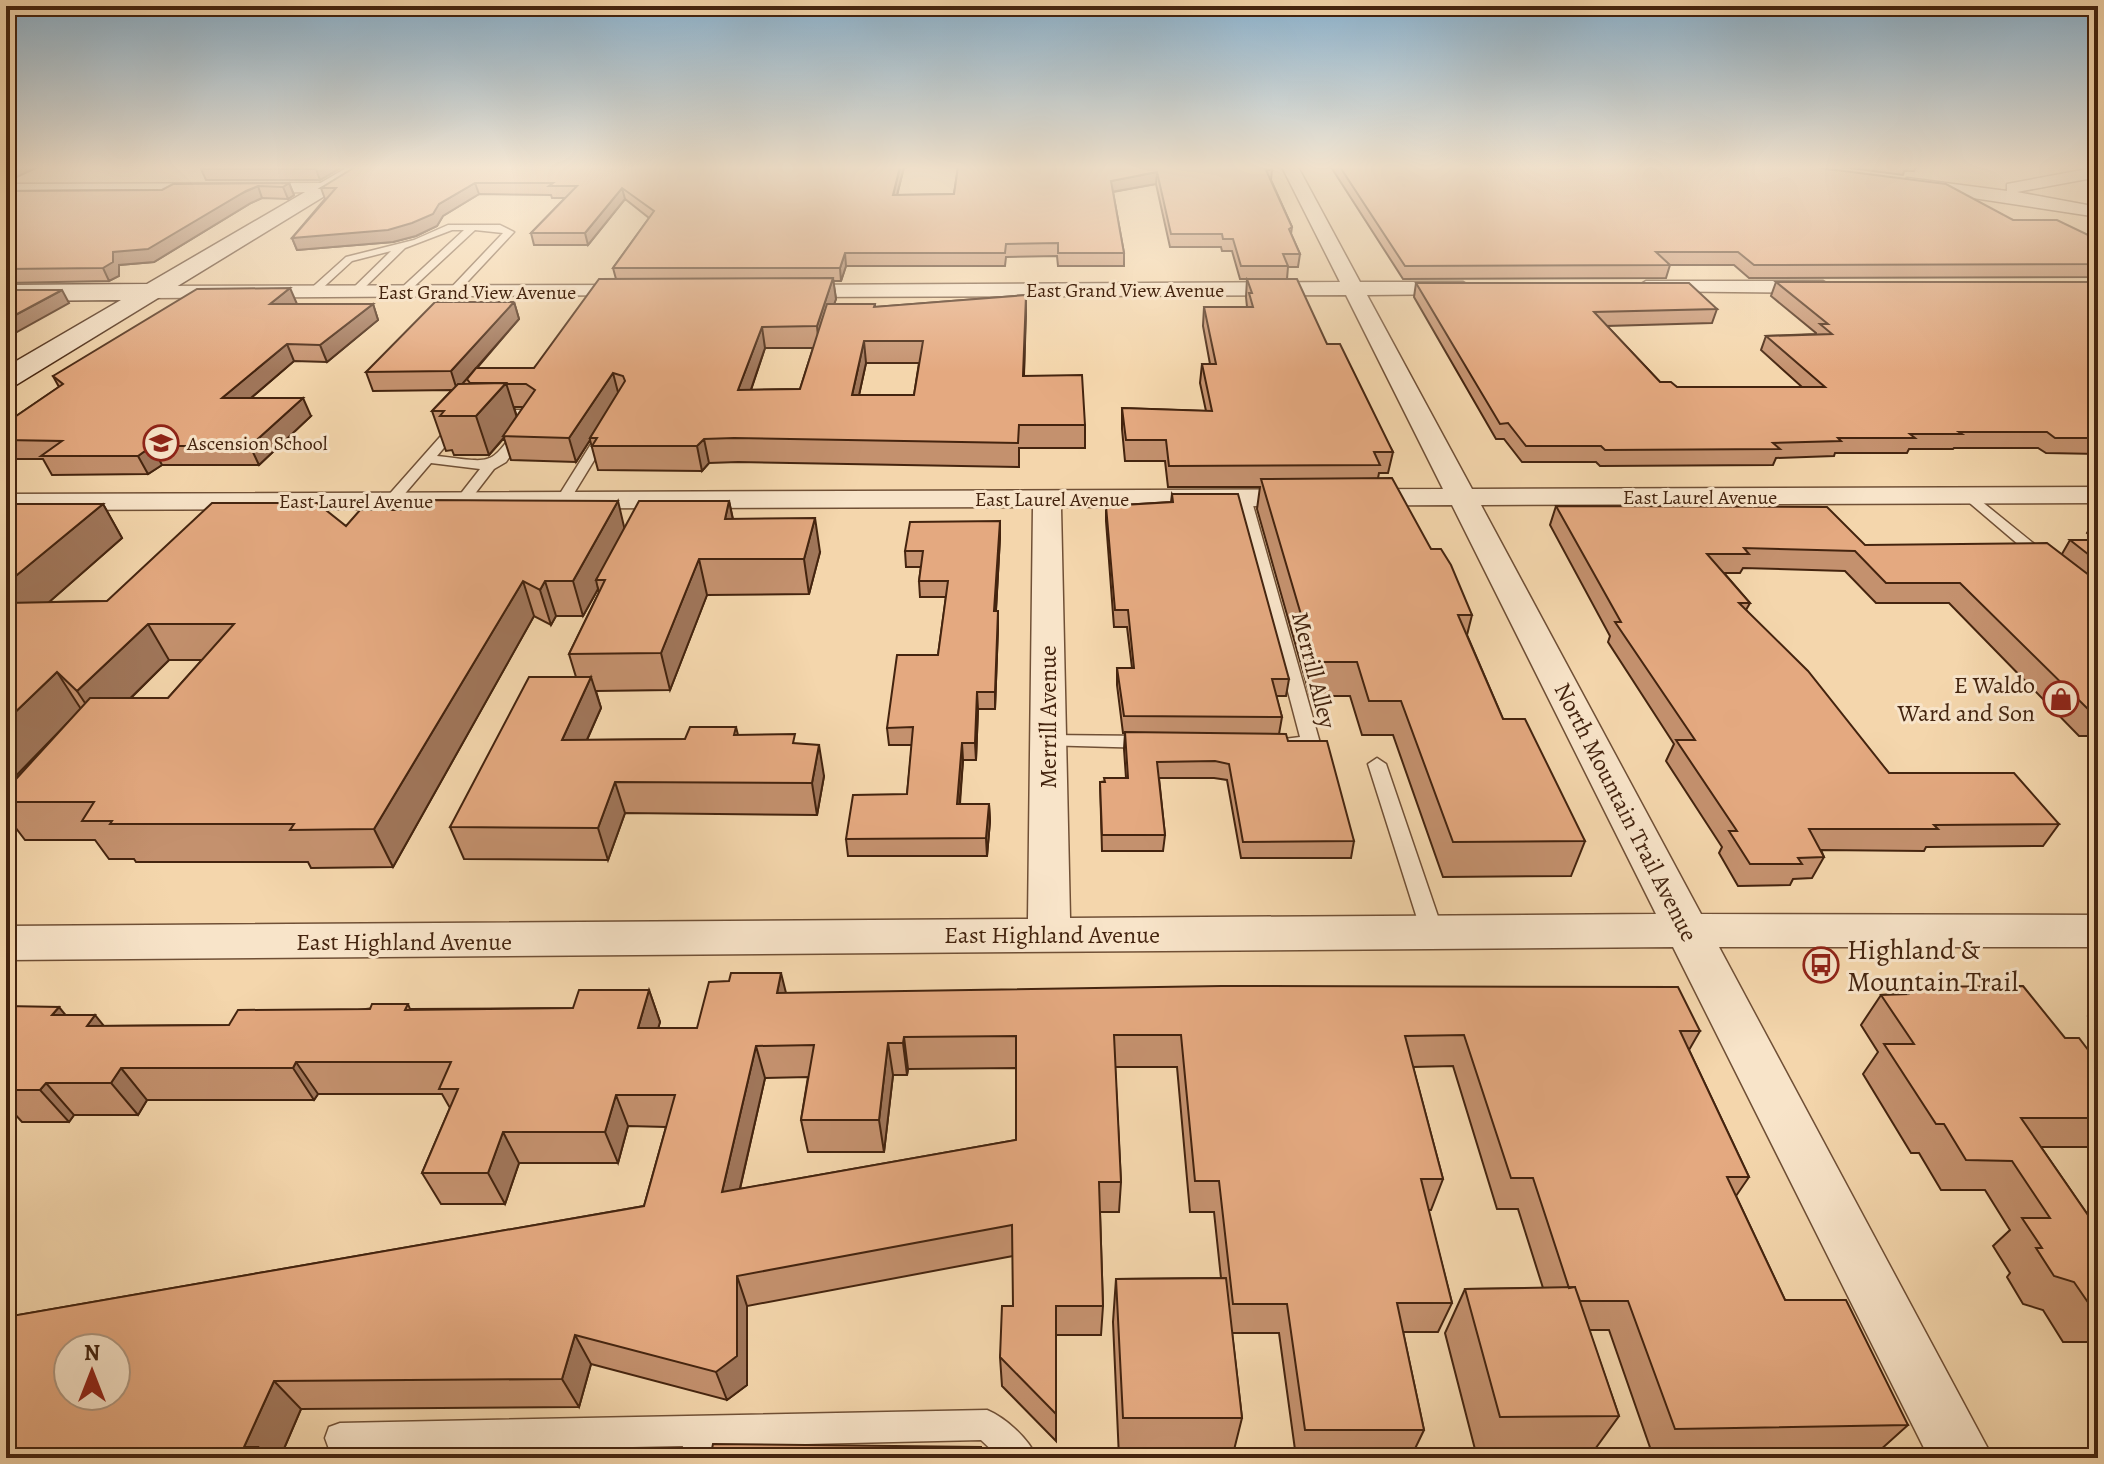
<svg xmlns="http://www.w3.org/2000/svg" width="2104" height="1464" viewBox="0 0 2104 1464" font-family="Alegreya,serif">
<rect width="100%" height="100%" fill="#f4d6ac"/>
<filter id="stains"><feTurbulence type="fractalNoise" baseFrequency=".0025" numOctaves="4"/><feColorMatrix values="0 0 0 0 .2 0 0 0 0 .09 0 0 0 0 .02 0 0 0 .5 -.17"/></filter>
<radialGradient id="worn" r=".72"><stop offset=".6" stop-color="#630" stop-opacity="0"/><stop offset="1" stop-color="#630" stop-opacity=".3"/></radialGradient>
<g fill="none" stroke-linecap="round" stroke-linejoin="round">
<defs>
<path id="lane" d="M448,225H500L514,232L456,294L447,292L503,233L475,230L406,294L397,292L464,230H452L405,248L358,294L349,292L391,251L352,261L316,294L307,292L346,257L414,240Z
M493,410H533L539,414L506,462L494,469L467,504H457L455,501L480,469L431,463L396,504H386V498L455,420L465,423L437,456C498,463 488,467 524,418L489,417V411Z
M601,428L612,431L568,503H558L556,500Z
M1970,492L2049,556V562H2039L1965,499V493Z
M1244,494L1251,498L1320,743L1317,747L1290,749L1281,743L1284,739L1300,737L1237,498Z
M1047,735L1149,736L1158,742L1149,748L1041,745L1038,741Z
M1377,758L1386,764L1444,934L1441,940L1433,942L1425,940L1422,934L1368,764Z
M987,1410C1006,1418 1029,1439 1037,1458H1000L981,1440L713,1446L711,1458H681L683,1446L340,1453L329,1449L325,1438L329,1427L340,1423Z"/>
<path id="street" d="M1282,167H1298L1360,282H1463L1473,288L1463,294L1367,295L1472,489L2098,487V503L1481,505L1701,914L2098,915V947H1719L1993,1458H1929L1673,947L6,960V926L1028,919L1033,507L6,510V494L1443,489L1346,295L786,297L776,291L786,285L1340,282ZM1452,505L1656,914L1070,918L1061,507Z
M2098,167V177L2017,192L2098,207V217L1907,188L1899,183L1907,178L2007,191V184Z
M328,183L334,184V192L6,194V184Z
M1646,281H1823L1833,287L1823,293L1639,291L1636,287Z
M639,285L649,291L646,295L152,298L142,292L152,286Z"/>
<path id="secondary" d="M348,167H372L16,385L6,388V367L121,300L6,301V285L147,284Z"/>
</defs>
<!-- lane casing -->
<use href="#lane" stroke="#705036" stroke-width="3"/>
<!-- street casing -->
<use href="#street" stroke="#705036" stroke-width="3"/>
<!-- secondary casing -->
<use href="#secondary" stroke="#44240f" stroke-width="3"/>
<!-- lane -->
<use href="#lane" fill="#f8e4c9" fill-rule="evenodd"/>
<!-- street -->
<use href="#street" fill="#f8e4c9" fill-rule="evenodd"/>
<!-- secondary -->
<use href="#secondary" fill="#f8e4c9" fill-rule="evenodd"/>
</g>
<!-- wall -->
<path fill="#c4916e" stroke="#44240f" stroke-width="2" fill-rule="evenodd" d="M205,167H342L320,180H206L201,169Z
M904,167L897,195L954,194L958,167L1272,170L1271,180L1292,227L1291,234L1300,254L1298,267H1288L1287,279H1240L1232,251H1222L1221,247H1170L1156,184L1113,192L1124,253V266H1058L1057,256L1006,257L1005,266H846L841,281H833L836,299L834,304H875V307L1026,295L1024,376L1085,425V448H1019V467L738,462L709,463L702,471L598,470L590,440L576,462L511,460L504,438L489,455H454L452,450L446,451L432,411L452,390L373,391L366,372L514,302L519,319L477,368H534L616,279L613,268L649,218L625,199L588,245H534L531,233L565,198H552L551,195L479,194L443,216L437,226L416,236L393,242L297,250L292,238L325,199L321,188ZM765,348H813L800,389L751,390ZM866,363H919L914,395H859ZM514,407H524L517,417Z
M1331,167H1812L2013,220L2088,235H2098V277L1749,278L1734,265H1670L1666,278L1403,279Z
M1843,167H1916L1914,171H1904L1903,175Z
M289,183L294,195L288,199L262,198L251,203L154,262L119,265V276L109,281L6,283V191L162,190Z
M1247,279L1327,344L1393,452L1388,473H1379L1378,478L1431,549L1472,615L1467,635L1503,719L1585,841L1571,876L1443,877L1393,735H1362L1350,696H1310L1257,509L1260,487H1168L1165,461H1125L1122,429V408L1206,411L1200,383L1202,364H1210L1203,326L1204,307H1247L1246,297Z
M1776,282H2098V454L2046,453L2038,448H1954L1953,449H1909L1907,453H1835L1834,456L1776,458L1773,465L1600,466L1596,462H1522L1504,439H1496L1414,297L1416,283L1717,309L1712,323L1607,326L1660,382L1677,387H1802L1761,350L1766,336L1816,334V333L1771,296Z
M297,304H373L378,320L327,362L294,361L251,398L311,416L259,465H162L148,474L52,475L43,459H6V423L59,387L53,376Z
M1172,494L1289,679L1286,696H1276L1282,717L1279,734L1288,741L1354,841L1351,858H1241L1227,780L1214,778H1159L1165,835L1163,851H1102L1100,782L1126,778L1124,749L1125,733H1123L1117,685V668H1132L1127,627H1114L1106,521V506L1171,502Z
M729,501L733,519L820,552L809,594L707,595L670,690L596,691L601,708L587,740L685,739L736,727L738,735L796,744L824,776L817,815L625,813L608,860L464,859L450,827L576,677L569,654L599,593L598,589L583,616H556L551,625L534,616L393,867L311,868L308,862H136L134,859H109L95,840H25L6,815V790L77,713L6,786V512L103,504L122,538L49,602L107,601L346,526L624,528ZM169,660H202L168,698H131Z
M1556,506L1865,545L2062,554L2070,540H2096L2087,533L2098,515V736H2079L1949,603H1876L1845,571L1743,568L1740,573H1724L1750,603L1746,610L1889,773L2059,824L2043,846L1926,847L1924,851L1821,850L1824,857L1812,878L1793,879L1790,885L1738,886L1719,853L1722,847L1666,761L1674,744L1608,642L1610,636L1550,525Z
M1000,521V537L996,611H998V627L995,709H978L976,760H963L960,804H989L990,821L987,856H848L846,839L907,794L912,745H889L887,728L938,655L946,597H920L919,581L921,567H906L905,551Z
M1903,987L2065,1038L2098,1063V1147H2041L2090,1218H2098V1343L2097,1342H2063L2043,1310L2023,1304L2007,1277L2010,1273L1993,1246L2010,1230L1985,1190H1941L1919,1153H1911L1863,1074L1878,1052L1861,1025L1881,995L1898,994Z
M649,990L660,1022L658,1028H697L786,993L1700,1031L1689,1050L1749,1177L1736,1196L1785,1300L1908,1425L1878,1452L1653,1456L1609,1330H1589L1619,1416L1590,1456L1477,1457L1445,1333L1465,1289L1543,1288L1518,1209H1497L1453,1066L1413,1067L1443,1179L1431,1210H1428L1452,1303L1438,1332H1403L1424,1430L1411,1457H1296L1279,1333H1232L1242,1418L1232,1458H1119L1113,1322L1116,1279L1221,1278L1214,1212H1190L1177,1067H1115L1121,1182L1119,1212H1100L1103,1306L1101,1335H1056V1441L1002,1386L1000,1357L1013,1306V1256L747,1306V1385L727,1400L591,1364L579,1407L301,1409L280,1458H6V1317L644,1206L666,1127L628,1126L618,1163H519L505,1204H441L422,1173L450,1108L442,1094H318L314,1100H147L138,1115H74L69,1122H22L13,1112H6V1006L66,1015L103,1026L229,1025L408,1004L410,1009L573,1008ZM1016,1068V1140L740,1189L765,1078L808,1077L801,1120L808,1152H884L893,1075H907L908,1069Z
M2098,1005V1027L2088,1016Z"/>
<!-- shaded-wall -->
<path fill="#a0765a" stroke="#44240f" stroke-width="2" d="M6,167H38L6,182Z
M319,167H342L320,180L316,169Z
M900,167H904L894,207L893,195Z
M1157,172L1156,184L1111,192V181Z
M289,183L294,195L288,199L283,187Z
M475,183L479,194L443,216L437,226L416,236L393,242L297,250L292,238L439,204Z
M258,186L262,198L251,203L154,262L119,265V276L109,281L103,268L113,252Z
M622,188L625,199L588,245L585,233Z
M845,253L846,266L841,281L840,268Z
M833,278L836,299L819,348L817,326Z
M290,288L297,304H270Z
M62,290L69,303L6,338V320Z
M1026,295V316L1023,398V376Z
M514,302L519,319L457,390L451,371Z
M373,304L378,320L327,362L320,345Z
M762,327L765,348L743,413L738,390Z
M864,341L866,363L854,418L852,395Z
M287,344L294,361L230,416L222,398Z
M613,373L619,396L590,438V440L576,462L569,438Z
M506,383L518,421L489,455L476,416Z
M303,398L311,416L259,465L250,446Z
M704,439L709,463L702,471L697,446Z
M152,446L162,465L148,474L138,456Z
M618,501L626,535L596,580L598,589L583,616L573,581Z
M729,501L736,535L725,519Z
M103,504L122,538L7,639L6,584Z
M815,518L820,552L809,594L804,559Z
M1000,521V537L995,627L994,611Z
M699,559L707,595L670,690L661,653Z
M523,581L534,616L393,867L374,829Z
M545,581L556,616L551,625L540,590Z
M998,611V627L995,709V692Z
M148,624L169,660L101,727L77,691Z
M57,672L81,709L6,786V721Z
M591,677L601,708L573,771L562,740Z
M977,692L978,709L976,760L975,743Z
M962,743L963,760L958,821L957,804Z
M819,745L824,776L817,815L812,783Z
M615,782L625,813L608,860L598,828Z
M989,804L990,821L987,856L986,838Z
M781,973L789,1005L777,993Z
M649,990L660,1022L649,1060L638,1028Z
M59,1007L85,1039L52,1015Z
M95,1015L121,1047L87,1026Z
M904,1037L908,1069L907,1075L903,1043Z
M888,1043L893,1075L884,1152L879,1120Z
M756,1046L765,1078L732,1223L722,1192Z
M296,1062L318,1094L314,1100L293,1068Z
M121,1068L147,1100L138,1115L111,1083Z
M46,1083L74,1115L69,1122L40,1090Z
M616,1095L628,1126L618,1163L605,1132Z
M503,1132L519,1163L505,1204L488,1173Z
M737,1276L747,1306V1385L727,1400L716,1372Z
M575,1335L591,1364L579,1407L562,1379Z
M274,1381L301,1409L280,1458H254L244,1447Z"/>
<!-- building -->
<path fill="#e4a980" stroke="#44240f" stroke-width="2" fill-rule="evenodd" d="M205,167H319L316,169H201Z
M355,167H900L893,195L954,194L958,167H1270L1272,170H1266L1292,227L1289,229L1300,254H1283L1288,266H1241L1233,239H1223L1222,234H1171L1157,172L1111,181L1124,253H1058V243L1006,244L1005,253H845L840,268H613L654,211L622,188L585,233H531L577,186H549L553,183H475L439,204L433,214L412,223L388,230L292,238L336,188H321Z
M1340,167H1812L1946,184L2013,220H2057L2088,235H2098V264L1754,265L1738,252H1656L1670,265L1405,266Z
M289,183L283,187L258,186L246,191L148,249L113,252V262L103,268L6,269V191L162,190L173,184Z
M833,278L817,326L762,327L738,390L800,389L827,304H875L874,307L1026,295L1023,376L1082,375L1085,425H1019L1018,443L734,438L704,439L697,446H592L597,438H590L625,381L623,376L613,373L569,438L503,436L535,390L526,384H507L506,383H470L467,379L476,368H534L599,279ZM864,341H923L914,395H852Z
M1247,279H1297L1327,344H1340L1393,452H1374L1380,465L1169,466L1166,440H1126L1122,408L1212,411L1202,364H1216L1204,307H1253L1249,293H1252Z
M1776,282H2098V438H2055L2047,432H1959L1962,434H1910L1915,438H1838L1841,441L1773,443L1780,449L1605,450L1601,446H1526L1508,423L1500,424L1416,283H1689L1717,309L1594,312L1660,382H1671L1677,387H1825L1766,336L1832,334L1820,324H1828Z
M290,288L270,304H373L320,345L287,344L222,398H303L250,446H152L138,456H41L62,441L6,440V423L63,384L53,376L197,289Z
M6,290H62L6,320Z
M435,302H514L451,371L366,372Z
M506,383L476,416H440L444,411H432L458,384Z
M1392,478L1431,549H1441L1451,565L1472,615H1458L1503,719H1525L1585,841L1453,842L1401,701H1369L1357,662H1315L1261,479Z
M1172,494H1238L1289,679H1272L1282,717L1124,716L1117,668H1134L1128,610H1115L1106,506L1173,502Z
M426,500L618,501L573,581H545L540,590L523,581L374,829L290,830L294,824H110L112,821H82L94,802H6V790L90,698H168L234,624H148L77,691L57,672L6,721V603L107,601L212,503H317L346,526L360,510H401L404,506H421Z
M639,501H729L725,519L815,518L804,559H699L661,653L569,654L605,580H596Z
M17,504H103L6,584V512Z
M1556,506L1827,507L1865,545L2047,543L2098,582V715H2094L1960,583H1886L1855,551L1744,548L1749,554H1707L1750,603H1739L1808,671L1889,773H2014L2059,824L1934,825L1938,829H1809L1824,857L1798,858L1802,864H1750L1729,831H1737L1676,740H1695L1615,622H1621Z
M1000,521L994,611H998L995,692H977L975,743H962L957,804H989L986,838L846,839L853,795L907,794L913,727L887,728L897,655H938L948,581H919L923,551H905L910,522Z
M2070,540H2098V562Z
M529,677H591L562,740L685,739L690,727H736L734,735L795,734L793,743L819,745L812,783L615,782L598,828L450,827Z
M1125,732L1286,734L1288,741H1327L1354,841L1243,842L1229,764L1215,761L1157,762L1165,835H1102L1100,782H1105L1104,778H1128Z
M731,973H781L777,993L1221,986L1678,987L1700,1031H1680L1749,1177H1727L1785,1300H1846L1908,1425L1675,1429L1628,1301H1580L1575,1287L1569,1288L1533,1178H1511L1464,1035L1405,1036L1443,1179H1421L1452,1303H1397L1424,1430H1305L1287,1304H1233L1219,1181H1195L1181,1035H1114L1121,1182H1099L1103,1306H1056V1414L1000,1357L1002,1306H1013L1012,1225L737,1276V1356L716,1372L575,1335L562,1379L274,1381L244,1447H258L254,1458H41L6,1455V1317L644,1206L675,1095H616L605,1132H503L488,1173H422L458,1089H439L451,1062H296L293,1068H121L111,1083H46L40,1090H6V1006L59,1007L52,1015H95L87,1026L229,1025L238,1010L370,1009L372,1004H408L405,1010L573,1008L579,990H649L638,1028H697L709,982L729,981ZM1016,1036V1140L722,1192L756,1046L814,1045L801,1120H879L888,1043H903L904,1037ZM68,1348H116V1396H68Z
M2023,986L2065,1038H2079L2098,1063V1118H2021L2090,1218H2098V1314H2096L2074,1282L2054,1276L2036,1248H2042L2022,1218H2050L2012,1161L1966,1160L1944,1124H1936L1884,1044H1914L1881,995L1908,994L1903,987Z
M1226,1278L1242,1418H1123L1116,1279Z
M1575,1287L1619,1416L1500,1417L1465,1289Z
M713,1444L981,1447V1458H710Z"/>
<!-- sky -->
<linearGradient id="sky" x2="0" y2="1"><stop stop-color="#8bb5d3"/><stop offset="0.45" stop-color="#faedda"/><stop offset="1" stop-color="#faedda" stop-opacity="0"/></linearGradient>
<rect width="2104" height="372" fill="url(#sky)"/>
<!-- icons -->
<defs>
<symbol id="school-ring" viewBox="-11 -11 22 22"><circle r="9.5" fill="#f8e4c9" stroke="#8f2418" stroke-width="1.5"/><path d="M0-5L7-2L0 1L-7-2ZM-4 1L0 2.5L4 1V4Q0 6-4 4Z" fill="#8f2418"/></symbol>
<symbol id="shop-ring" viewBox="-11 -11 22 22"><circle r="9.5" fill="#f8e4c9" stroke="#8f2418" stroke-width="1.5"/><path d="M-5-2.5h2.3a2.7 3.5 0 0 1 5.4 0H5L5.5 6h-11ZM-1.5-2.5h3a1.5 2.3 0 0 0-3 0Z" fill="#8f2418"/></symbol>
<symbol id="bus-ring" viewBox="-11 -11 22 22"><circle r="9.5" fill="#f8e4c9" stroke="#8f2418" stroke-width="1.5"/><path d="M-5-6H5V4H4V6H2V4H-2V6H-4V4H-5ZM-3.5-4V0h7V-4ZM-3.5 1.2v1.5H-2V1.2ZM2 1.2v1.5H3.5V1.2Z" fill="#8f2418"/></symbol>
</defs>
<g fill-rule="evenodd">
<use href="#school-ring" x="141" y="423" width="40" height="40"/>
<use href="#shop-ring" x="2041" y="679" width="40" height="40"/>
<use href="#bus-ring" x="1801" y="945" width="40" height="40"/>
</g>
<g text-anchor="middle" stroke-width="6" stroke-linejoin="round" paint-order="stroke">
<!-- far-street labels -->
<g font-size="20" fill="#44240f" stroke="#f8e4c9">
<text x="1125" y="297">East Grand View Avenue</text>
<text x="477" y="299">East Grand View Avenue</text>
<text x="1700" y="504">East Laurel Avenue</text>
<text x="1052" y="506">East Laurel Avenue</text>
<text x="356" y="508">East Laurel Avenue</text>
</g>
<!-- far-poi labels -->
<g font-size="20" fill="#44240f" stroke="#f8e4c9" text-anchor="start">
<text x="187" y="450">Ascension School</text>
</g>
<!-- street labels -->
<g font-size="24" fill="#44240f" stroke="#f8e4c9">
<text transform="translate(1314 670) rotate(76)" y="8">Merrill Alley</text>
<text transform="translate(1048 717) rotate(-90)" y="8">Merrill Avenue</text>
<text transform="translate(1626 812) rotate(63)" y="8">North Mountain Trail Avenue</text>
<text x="1052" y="943">East Highland Avenue</text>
<text x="404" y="950">East Highland Avenue</text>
</g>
<!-- poi labels -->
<g font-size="24" fill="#44240f" stroke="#f8e4c9" text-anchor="end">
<text x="2035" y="693">E Waldo<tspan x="2035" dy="28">Ward and Son</tspan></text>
</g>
<!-- near-poi labels -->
<g font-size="28" fill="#44240f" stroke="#f8e4c9" text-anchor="start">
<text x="1847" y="959">Highland &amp;<tspan x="1847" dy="32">Mountain Trail</tspan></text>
</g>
</g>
<!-- margin -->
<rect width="2104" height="1464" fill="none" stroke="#f4d6ac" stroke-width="32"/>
<rect x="8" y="8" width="2088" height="1448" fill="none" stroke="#44240f" stroke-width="4"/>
<rect x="16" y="16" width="2072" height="1432" fill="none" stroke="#44240f" stroke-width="2"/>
<!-- north arrow -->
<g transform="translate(92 1372)"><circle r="38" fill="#f8e4c9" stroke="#b0977f" stroke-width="2"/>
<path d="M0-6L14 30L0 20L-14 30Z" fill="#8f2418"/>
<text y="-12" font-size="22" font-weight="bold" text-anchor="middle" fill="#44240f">N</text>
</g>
<rect width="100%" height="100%" filter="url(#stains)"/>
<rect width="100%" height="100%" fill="url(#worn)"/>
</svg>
